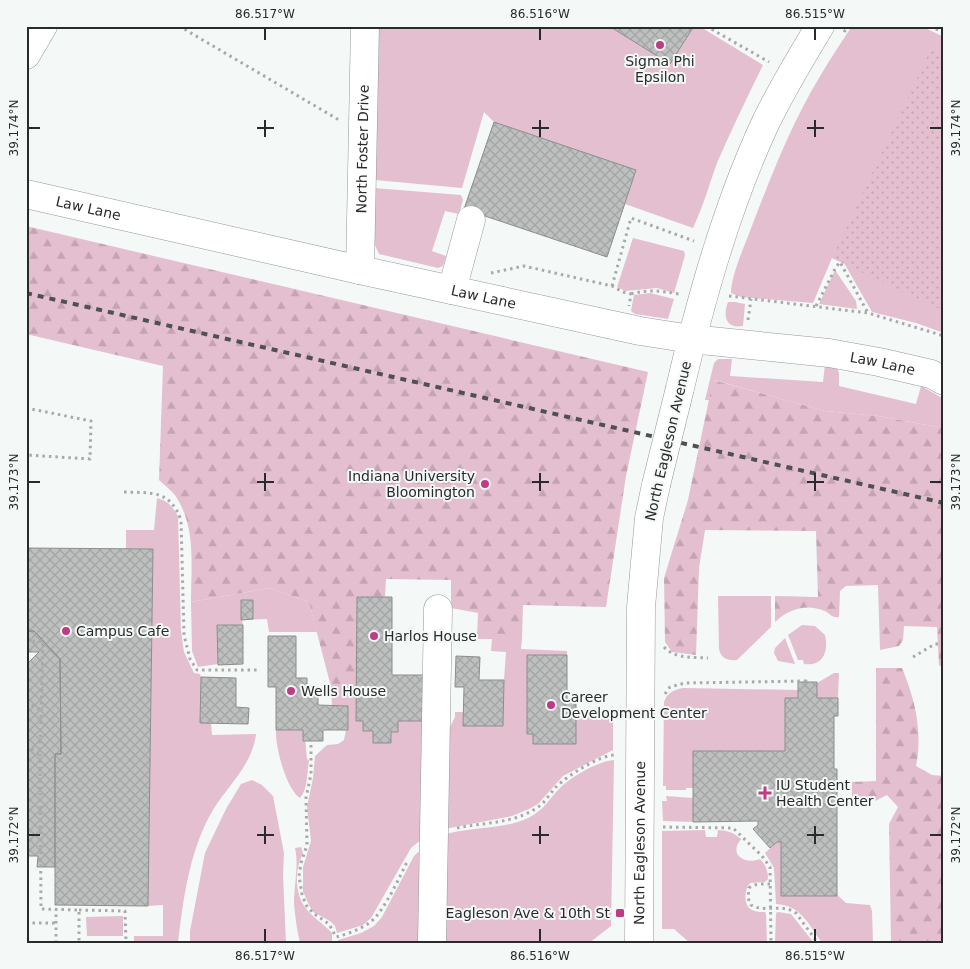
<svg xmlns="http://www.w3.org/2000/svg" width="970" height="969" viewBox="0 0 970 969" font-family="'DejaVu Sans',sans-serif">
<defs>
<pattern id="forest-firs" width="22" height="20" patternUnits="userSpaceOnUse" patternTransform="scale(1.25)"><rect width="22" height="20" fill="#e4bfcf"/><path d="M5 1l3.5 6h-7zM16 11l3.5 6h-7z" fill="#c4a4b2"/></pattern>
<pattern id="park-dots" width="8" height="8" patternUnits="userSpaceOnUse" patternTransform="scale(1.25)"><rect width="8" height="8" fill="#e4bfcf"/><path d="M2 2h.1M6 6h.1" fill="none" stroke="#c4a4b2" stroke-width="1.8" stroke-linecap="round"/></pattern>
<pattern id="building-cross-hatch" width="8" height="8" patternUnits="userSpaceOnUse" patternTransform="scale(1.25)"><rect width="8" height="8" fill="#bdc0be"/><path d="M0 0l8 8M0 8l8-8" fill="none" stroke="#a2a5a3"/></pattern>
</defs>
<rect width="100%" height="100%" fill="#f4f8f6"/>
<!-- grass -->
<path fill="#e4bfcf" d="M377,26H609L670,64L694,26H699L763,65C747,98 731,130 717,163C709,185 703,207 693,228L625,204L636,170L494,122L484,112L462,188L375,180Z
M852,26H921L944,37V333L916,323L872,312L844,263L832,258L813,303L741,297L731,293C731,276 744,247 750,231C770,179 790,126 819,78C829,60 841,43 852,26Z
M374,188L461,195L463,200L459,214L445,211L432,251L446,256L443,266L438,268L379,254L374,243Z
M633,238L684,251L685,255L674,293L657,288L625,291L617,287Z
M835,270L856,301L857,309L819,304Z
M650,293L674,299L668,319L635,314L631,311L634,295Z
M728,302H735L745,304L743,326C725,329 723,315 728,302Z
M718,359H732L730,376L823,382L825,365L836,366L839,373V386L916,404L921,386L944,399V428L878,416L825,411L714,380L709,400H705L714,363Z
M157,498C168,501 172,506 178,516L181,631L184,652L194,673L200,674L201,677L200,723H211L212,735L256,734C252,768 224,788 209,817C189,855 183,900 178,943H134V936H163V905L148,906L153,550L126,549V530H154Z
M270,588L309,602L317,632H269L267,619L242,620L243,625H217L218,664L198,667L192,651L191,602Z
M718,596H771V627L737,660C727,661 721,658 719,649Z
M802,625L815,626L825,635C829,651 823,667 804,664L803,660H798L788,635Z
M785,638L795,664L778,661L774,653L775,648Z
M492,639H522L521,649L567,651V655H527V734H533V744H576V710L589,709L613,716V750L563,776L538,804L529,809L512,816L439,830L447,733L455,717V712H463V726H503L504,680L506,652L491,651Z
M834,673H839L838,698H817V683Z
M331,687H357L363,721V731H373L391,742V732L398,721H426L428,834L411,848L371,918L363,925L337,933L335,926L330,921L313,912L308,903L303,891V867L311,841L307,807L313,778L315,756L327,745L338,744L344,740L346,730H348V706L332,705Z
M683,688L798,690V698L785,699V751L693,788H686V790H666V786H663L664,702C667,693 673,690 683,688Z
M276,730H303C306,740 306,750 307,759L309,760C307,772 308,789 300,798C286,789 275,746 276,730Z
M614,760L611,926L589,943H439L440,836C468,826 503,831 530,817C546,808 548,800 560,788C571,777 598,761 614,760Z
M252,780L262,785L273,796L284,853L283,875L286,943H190V931L205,853L226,809L241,784Z
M666,796L693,798V822L663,821L662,801H667Z
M705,830L706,837H717L718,830C728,831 733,832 741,839C728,855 745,865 760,859C766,865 768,871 768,879L765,882L750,883C744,890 743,905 752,910C756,912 761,912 765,912L766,914L767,943H690L674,929H662V831Z
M777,842H781L846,903L870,905L872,911L873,943H822C809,925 801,905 776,904L774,868L765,853Z
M428,843L424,943H338V940L361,933L374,926L382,917L414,856Z
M301,847L303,853C294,871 294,897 309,912C316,920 325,925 332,933V943H300C297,930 295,917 294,903C294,886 299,865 295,848Z
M778,912L791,914L814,943H775L776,913Z
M123,916V936H87L86,917Z"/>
<!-- forest -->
<path fill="url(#forest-firs)" d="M26,226L648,372L626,476L606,607L523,605L522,639H477L478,613L451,608V580L386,579L385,597L357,598V687H331L309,602L270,588L191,602C191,568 196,530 178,500C174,492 165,486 159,480L163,366L26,334Z
M713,380L825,411L878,416L944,428V669L939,665L937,627L904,626L903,640L899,646L880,650L878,585L846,586L840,591L839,617C832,618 830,614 825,611C807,603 788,609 775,622V596L818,597L816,531L705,530L699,568L696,655L672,652L665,642L664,578L688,500Z
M876,668H902C915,699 923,732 916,766L932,775L944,776V943H891L889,824L898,807L887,795L875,801H852V782L876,781Z"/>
<!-- park -->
<path fill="url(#park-dots)" d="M932,47L944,52V311L832,258Z"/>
<!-- building -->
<path fill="url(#building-cross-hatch)" stroke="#8b8f8c" d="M609,26H694L670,64Z
M494,122L636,170L607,257L464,209Z
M26,548L153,549L148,906L55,905V754H61L60,659L34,631H26Z
M357,597H392V675H426V721H398V732H391V743H373V731H363V721H356Z
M241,600H253V619L241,620Z
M217,625H243V664L218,665Z
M26,631H34L60,659L61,754H55V867H37L38,856H26V665L39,652H26Z
M268,636H296V678H307V695H318V705L348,706V730H323V741H303V730H276V687H268Z
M527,655H567V699H576V744H533V734H527Z
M456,656L480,657L479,680H504L503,726H463L464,687H455Z
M201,677L236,678V707L249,708L248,724L200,723Z
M798,682H817V698H838V716H834V769H837V896H781V842H777L770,848L753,829L758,825V821L693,822V751H785V698H798Z"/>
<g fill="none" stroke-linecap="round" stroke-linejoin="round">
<defs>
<g id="minor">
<path d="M26,55L43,26"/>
<path id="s1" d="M26,194L360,270L640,331L691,339L829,353L879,362L931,374L944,381"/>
<path id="s2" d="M360,270L365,26"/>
<path d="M452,290L471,220"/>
<path d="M680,388C701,299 726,209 764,126C780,92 800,59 820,26"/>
<path d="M432,943L438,609"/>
<path id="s3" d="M639,943L641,607L649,518L656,485"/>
</g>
</defs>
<!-- minor casing -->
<use href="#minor" stroke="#959997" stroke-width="29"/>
<!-- path -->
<path stroke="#a7aaa8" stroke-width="3" stroke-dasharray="2.5 4" stroke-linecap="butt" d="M179,26L339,120
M706,26L769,62
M930,26L944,33
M844,32L848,26
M491,273L524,266L612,286L623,292L631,294L629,306
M612,286L631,218L694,241
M631,294C648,289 661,291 679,294
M729,296L868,313L944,336
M816,306L836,267L840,262L868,313
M748,320L751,299
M26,408L91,421L90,459L26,455
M124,492C152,493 170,490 181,520L184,635L190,659L197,670H260
M26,641H43L40,755L41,909L79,910V943
M664,647C675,659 693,657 708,658
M913,657L935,644H944
M665,694L670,687L685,683L806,681V682
M26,702L41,710
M26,745L40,755
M311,745V774L306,798L307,845L301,863L299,876L302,894L306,905L313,913L329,924L336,937C347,934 359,930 369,923C383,914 400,876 408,860
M663,827L733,828L762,856L770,867L771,943
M457,828C485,822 514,824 538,807C545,803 550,793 556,787C567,776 601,754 616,755
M770,884C763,884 755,883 749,888L748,898L751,905C764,913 782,903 796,913L818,943
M79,910L125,911L126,943
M26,923H56
M56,943V909"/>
<!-- minor -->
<use href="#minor" stroke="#fff" stroke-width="28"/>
<!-- rail -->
<path stroke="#4f5150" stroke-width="4" stroke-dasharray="6 6" stroke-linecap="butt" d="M26,293L944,503"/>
<defs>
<path id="minor-bridge" d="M656,485L680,388"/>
</defs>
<!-- minor-bridge casing -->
<use href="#minor-bridge" stroke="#959997" stroke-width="29" stroke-linecap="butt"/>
<!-- minor-bridge -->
<use href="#minor-bridge" stroke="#fff" stroke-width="28"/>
</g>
<!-- ticks -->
<path fill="none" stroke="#292b2a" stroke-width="2" d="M265,28V40M540,28V40M815,28V40M265,120V137M540,120V137M815,120V137M28,128H40M257,128H274M532,128H549M807,128H824M930,128H942M265,473V491M540,473V491M815,473V491M28,482H40M257,482H274M532,482H549M807,482H824M930,482H942M265,826V844M540,826V844M815,826V844M28,835H40M257,835H274M532,835H549M807,835H824M930,835H942M265,929V942M540,929V942M815,929V942"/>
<!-- markers -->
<g fill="#be3c84" stroke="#f4f8f6" stroke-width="2">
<circle cx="660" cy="45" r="5"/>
<circle cx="485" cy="484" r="5"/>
<circle cx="66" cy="631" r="5"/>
<circle cx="374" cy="636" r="5"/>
<circle cx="291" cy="691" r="5"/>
<circle cx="551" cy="705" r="5"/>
<path d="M762.5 785.5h5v5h5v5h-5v5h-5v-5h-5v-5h5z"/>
<rect x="615" y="908" width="10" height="10" rx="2.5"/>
</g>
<g text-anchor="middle" stroke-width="4" stroke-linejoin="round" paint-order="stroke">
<!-- poi labels -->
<g font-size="14" fill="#292b2a" stroke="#f4f8f6" text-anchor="start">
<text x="660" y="66" text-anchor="middle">Sigma Phi<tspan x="660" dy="16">Epsilon</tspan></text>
<text x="475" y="481" text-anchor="end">Indiana University<tspan x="475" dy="16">Bloomington</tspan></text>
<text x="76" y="636">Campus Cafe</text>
<text x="384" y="641">Harlos House</text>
<text x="301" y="696">Wells House</text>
<text x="561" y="702">Career<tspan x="561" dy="16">Development Center</tspan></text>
<text x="776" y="790">IU Student<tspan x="776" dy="16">Health Center</tspan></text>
<text x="610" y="918" text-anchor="end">Eagleson Ave &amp; 10th St</text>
</g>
<!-- street labels -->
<g font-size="14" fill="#292b2a" stroke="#f4f8f6">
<text dy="5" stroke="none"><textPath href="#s2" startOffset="121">North Foster Drive</textPath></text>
<text dy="5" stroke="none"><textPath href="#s1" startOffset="64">Law Lane</textPath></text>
<text dy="5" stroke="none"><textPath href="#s1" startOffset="469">Law Lane</textPath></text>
<text dy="5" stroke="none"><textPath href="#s1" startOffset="874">Law Lane</textPath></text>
<text transform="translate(668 441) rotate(-77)" y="5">North Eagleson Avenue</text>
<text dy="5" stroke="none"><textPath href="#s3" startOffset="100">North Eagleson Avenue</textPath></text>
</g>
</g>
<!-- border -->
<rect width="970" height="969" fill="none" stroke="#f4f8f6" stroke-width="55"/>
<rect x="28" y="28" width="914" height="914" fill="none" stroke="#292b2a" stroke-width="2"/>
<g font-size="12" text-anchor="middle" fill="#292b2a">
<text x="265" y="18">86.517°W</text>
<text x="540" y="18">86.516°W</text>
<text x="815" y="18">86.515°W</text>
<text transform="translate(14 128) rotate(-90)" y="4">39.174°N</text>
<text transform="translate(956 128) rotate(-90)" y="4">39.174°N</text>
<text transform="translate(14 482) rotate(-90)" y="4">39.173°N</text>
<text transform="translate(956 482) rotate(-90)" y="4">39.173°N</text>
<text transform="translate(14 835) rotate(-90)" y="4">39.172°N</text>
<text transform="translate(956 835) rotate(-90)" y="4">39.172°N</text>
<text x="265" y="960">86.517°W</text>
<text x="540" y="960">86.516°W</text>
<text x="815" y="960">86.515°W</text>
</g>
</svg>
